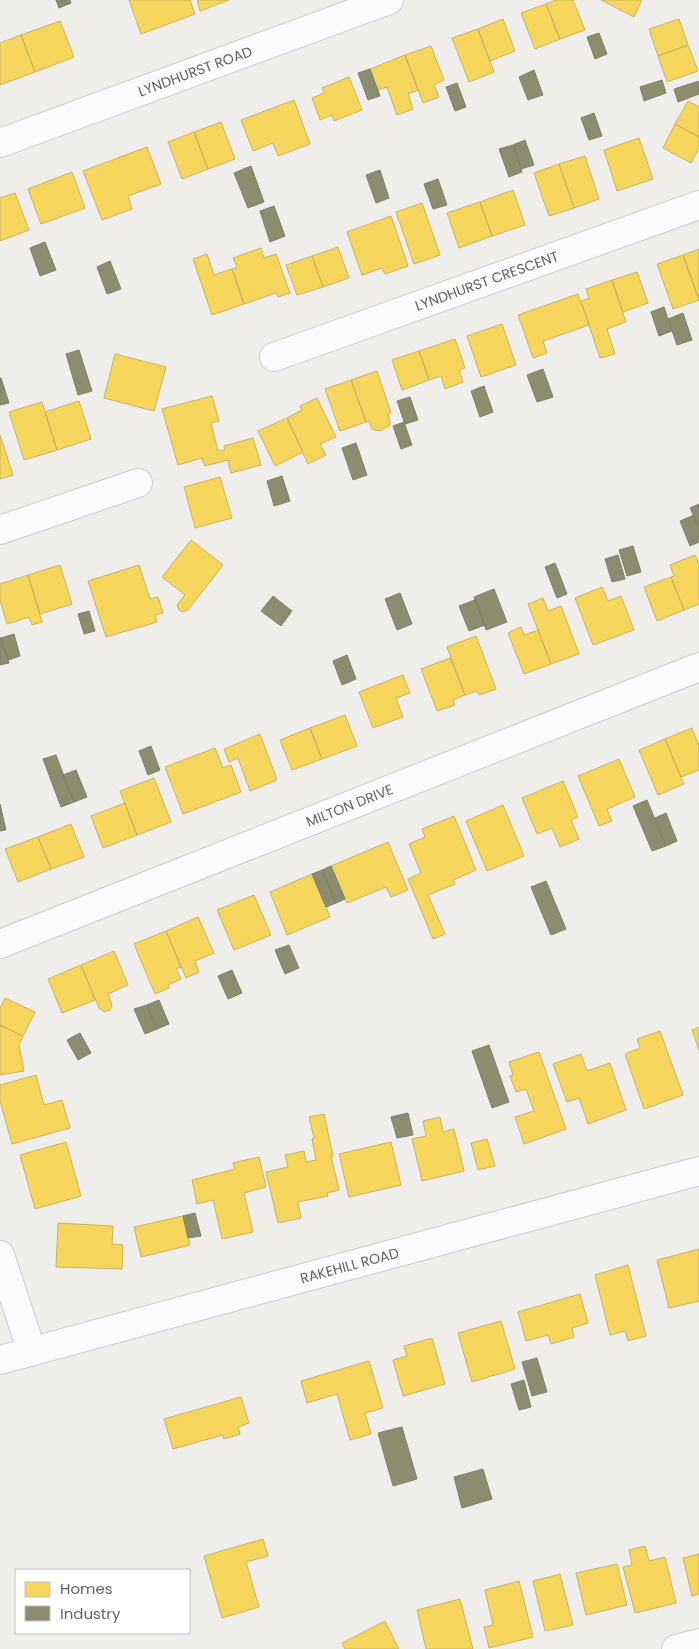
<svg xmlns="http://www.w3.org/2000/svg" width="699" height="1649" viewBox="0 0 699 1649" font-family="Poppins,sans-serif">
<rect width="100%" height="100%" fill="#efeeea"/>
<!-- homes -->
<path fill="#f6d55c" stroke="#c9b360" d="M129,0H190L195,14L141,34Z
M197,0H229L200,11Z
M556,0H573L585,30L560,39L546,4Z
M601,0H642L634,17Z
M546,4L560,39L535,49L521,13Z
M503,19L515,51L490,61L478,29Z
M679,19L688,45L658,56L649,29Z
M60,21L74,57L35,72L21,35Z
M478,29L494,72L469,82L452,38Z
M21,35L35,72L0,85V43Z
M688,45L698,71L667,82L658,56Z
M431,46L444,80L434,85L439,97L423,103L405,55Z
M405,55L418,90L408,94L413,109L397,115L387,87L378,90L370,69Z
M349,77L362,110L334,121L332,115L320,120L312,98L324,93L322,88Z
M294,100L310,144L278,156L273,143L253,151L241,120Z
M688,101L699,107V137L675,124Z
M221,122L235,159L208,169L194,132Z
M675,124L699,137V148L691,163L663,148Z
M194,132L208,169L182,179L168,142Z
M639,138L653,179L617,191L604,150Z
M147,147L161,184L128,196L132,209L102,220L83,171Z
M585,156L599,199L574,208L559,164Z
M559,164L574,208L549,216L534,173Z
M72,172L85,208L41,224L28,189Z
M513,190L525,225L492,236L480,202Z
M15,193L29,230L0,241V198Z
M480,202L492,236L459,248L447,213Z
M422,203L440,255L414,264L396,212Z
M391,216L408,266L385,274L382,268L362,275L347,232Z
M338,247L349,278L323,287L312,256Z
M261,248L264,258L276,254L290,293L278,297L276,293L244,304L232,269L237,267L233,258Z
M699,249V300L683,255Z
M207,254L214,275L232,269L244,304L212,315L193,259Z
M683,255L699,300L673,309L657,264Z
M312,256L323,287L297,295L286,265Z
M637,272L648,303L623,312L612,280Z
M612,280L626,322L607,329L615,354L600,358L581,301L589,298L586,289Z
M578,294L589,325L543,341L547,353L533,358L518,315Z
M502,324L516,365L481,377L467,336Z
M455,339L465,368L459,370L463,382L445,389L441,376L429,380L419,351Z
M419,351L429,380L402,390L392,360Z
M115,354L166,367L154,411L104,398Z
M377,371L391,413L388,414L390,422L389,426L379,431L372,429L369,421L366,422L351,380Z
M351,380L366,422L340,431L325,389Z
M212,396L219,421L211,423L218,451L225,450L224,446L253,438L261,465L231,473L228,460L205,466L202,458L178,465L162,409Z
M317,398L336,437L320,444L326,455L308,464L287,418L302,410L300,406Z
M79,401L91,439L57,450L45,412Z
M42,402L57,450L24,460L9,412Z
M287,418L303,452L275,466L258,431Z
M0,435L13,475L0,479Z
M220,477L232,518L195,528L184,487Z
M191,540L223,565L188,610L183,612L179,610L177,605L185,595L162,577Z
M695,555L699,564V604L684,610L671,577L674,576L670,565Z
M60,565L72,604L40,614L28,575Z
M139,565L150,599L158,597L163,613L155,615L157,622L106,637L88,581Z
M28,575L42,622L32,625L29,617L7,624L0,600V584Z
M671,577L684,610L657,621L644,587Z
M602,587L608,601L621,596L634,630L593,645L575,598Z
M543,598L548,611L561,606L579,654L551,664L528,604Z
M521,627L524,635L538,630L551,664L524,674L508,633Z
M476,636L496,689L479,695L477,691L465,695L447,647Z
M450,658L465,695L453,700L455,705L437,711L421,669Z
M403,675L410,693L396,698L403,717L373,728L359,692Z
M345,715L357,746L322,759L310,728Z
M310,728L322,759L292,770L280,740Z
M692,728L699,746V770L681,777L665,739Z
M260,734L277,780L250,791L238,758L229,762L224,749Z
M665,739L684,784L658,795L639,750Z
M215,748L223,768L231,765L241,792L183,814L165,767Z
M619,759L635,797L607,809L612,821L599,826L578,776Z
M154,778L171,822L137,835L120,791Z
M563,781L578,817L571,820L579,839L560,847L552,828L537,834L522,798Z
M125,803L137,835L103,848L91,816Z
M503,805L524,856L487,871L466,821Z
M454,816L476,870L453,880L455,884L428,895L445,934L433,939L408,879L421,873L409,844L425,837L422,829Z
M71,824L84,857L51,869L38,837Z
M38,837L51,869L18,882L5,849Z
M388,842L408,890L391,897L386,887L347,903L331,866Z
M312,874L330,917L287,935L270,892Z
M254,895L271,935L234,950L217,910Z
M198,917L214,953L195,961L199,972L186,978L166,931Z
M166,931L181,967L176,969L181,979L168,985L169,988L155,994L134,944Z
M114,951L128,985L108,994L112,1005L110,1010L104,1012L99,1008L81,965Z
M81,965L95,1000L62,1013L48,979Z
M5,998L35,1012L23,1036L0,1025V1008Z
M0,1025L23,1036L19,1045L24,1071L0,1075Z
M699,1027V1050L692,1030Z
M660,1031L683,1095L644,1109L625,1054L640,1048L637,1039Z
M539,1052L566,1129L524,1144L515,1117L534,1111L526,1089L516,1092L510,1076L513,1075L509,1062Z
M581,1054L587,1071L610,1063L626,1110L588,1124L579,1098L567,1102L553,1064Z
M36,1075L44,1105L62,1100L70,1128L12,1144L0,1101V1085Z
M324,1114L333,1156H331L339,1190L327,1193L328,1196L298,1202L301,1218L278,1223L266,1172L288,1167L285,1155L304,1151L306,1162L316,1160L312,1139L314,1138L309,1117Z
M440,1117L443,1132L454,1129L464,1171L422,1181L412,1139L426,1136L423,1121Z
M487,1139L495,1166L478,1170L471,1143Z
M66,1142L81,1196L35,1209L20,1155Z
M391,1142L401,1185L349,1197L339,1154Z
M259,1157L266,1187L244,1193L253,1232L222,1239L213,1200L197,1204L192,1180L235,1169L233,1163Z
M183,1216L190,1245L141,1257L134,1227Z
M58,1223L113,1226L112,1244L123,1245L122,1269L56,1267Z
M699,1249V1301L669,1308L657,1260Z
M628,1265L646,1336L628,1341L625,1331L610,1335L595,1275Z
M580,1294L588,1323L572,1328L574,1337L551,1344L548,1335L526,1341L518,1312Z
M501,1321L515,1369L472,1382L458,1333Z
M432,1338L445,1384L403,1396L393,1360L407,1356L404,1346Z
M369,1361L383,1408L365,1413L371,1434L350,1440L337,1394L307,1403L301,1381Z
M241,1397L249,1423L238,1427L240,1434L224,1439L223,1435L173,1449L164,1419Z
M263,1539L268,1556L246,1562L259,1607L222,1618L204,1556Z
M645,1546L649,1561L665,1557L676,1603L635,1613L623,1567L632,1565L629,1550Z
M699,1554V1594L692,1596L683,1558Z
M617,1564L627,1605L586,1615L576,1573Z
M560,1574L573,1625L545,1631L533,1581Z
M519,1581L533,1637L489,1648L484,1627L493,1625L485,1590Z
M460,1599L473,1649H426L417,1610Z
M385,1621L399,1649H345L342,1643Z"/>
<!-- industry -->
<path fill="#8c8c6e" stroke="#7e806c" d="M56,0H70L71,3L59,8Z
M599,33L607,54L595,59L587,37Z
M370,69L380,96L368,100L358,73Z
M534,70L543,95L528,100L519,77Z
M662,80L666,93L644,101L640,87Z
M699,81V94L678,102L674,89Z
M457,83L466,107L455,111L446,87Z
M594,113L602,136L589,140L581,118Z
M525,140L534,165L521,169L513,145Z
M513,145L522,172L509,177L499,149Z
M251,166L264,202L248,208L234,173Z
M380,170L389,198L376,203L366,175Z
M438,179L447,205L433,209L424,184Z
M274,206L285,236L270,242L260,211Z
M45,242L56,270L40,276L30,248Z
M110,261L121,289L107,294L97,267Z
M664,307L672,331L659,336L651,312Z
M683,313L692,340L677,345L668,319Z
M79,350L92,391L78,395L66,354Z
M543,369L553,397L537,402L527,375Z
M0,378H1L9,403L0,405Z
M484,386L493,412L480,417L471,391Z
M410,397L418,420L405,424L397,401Z
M404,422L412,445L401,449L393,426Z
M356,443L367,475L353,480L342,448Z
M282,476L290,501L274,506L267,481Z
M699,504V528L690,508Z
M694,515L699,528V542L690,546L680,521Z
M633,546L641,572L627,576L619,550Z
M618,555L625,579L612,582L605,559Z
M555,563L567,594L557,598L545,567Z
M494,589L507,622L486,630L474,597Z
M400,593L412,624L397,630L385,599Z
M273,596L292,611L281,626L261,611Z
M475,600L485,625L469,631L459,606Z
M89,611L95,631L84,634L78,614Z
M14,634L20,656L8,660L1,638Z
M0,638H1L9,663L0,665Z
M347,655L356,679L342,685L333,661Z
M151,746L160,770L148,775L139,751Z
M56,755L74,802L61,807L43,759Z
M76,770L87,797L74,802L63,775Z
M647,800L666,846L652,851L633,806Z
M0,804L6,830L0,831Z
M666,813L677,841L666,846L655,818Z
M331,866L345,899L336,903L322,870Z
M322,870L336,903L326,907L312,874Z
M546,881L566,929L551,935L531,887Z
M289,945L299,968L285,974L275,950Z
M232,970L242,993L228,999L218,976Z
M159,1000L169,1024L157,1029L147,1005Z
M147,1005L157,1029L145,1034L134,1009Z
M80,1033L91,1053L78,1060L67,1040Z
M489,1045L509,1102L492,1108L472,1051Z
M408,1113L413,1135L397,1138L391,1117Z
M195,1213L201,1236L188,1238L183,1216Z
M537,1358L547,1392L532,1396L522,1362Z
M524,1380L531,1407L519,1410L511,1384Z
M402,1427L417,1479L393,1486L378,1433Z
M483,1469L492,1499L462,1508L454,1477Z"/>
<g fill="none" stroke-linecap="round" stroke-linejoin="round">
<defs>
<g id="minor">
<path id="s1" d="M0,143L389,0"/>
<path id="s2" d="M274,357L699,205"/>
<path d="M0,530L138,483"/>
<path id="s3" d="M0,944L699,667"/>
<path d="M0,1255L32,1352"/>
<path id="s4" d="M0,1360L699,1171"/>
<path d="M676,1649L699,1643"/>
</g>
</defs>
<!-- minor casing -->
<use href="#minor" stroke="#cbcccc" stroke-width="30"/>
<!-- minor -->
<use href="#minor" stroke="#fdfcfc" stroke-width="28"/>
</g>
<g text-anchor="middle" stroke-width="5" stroke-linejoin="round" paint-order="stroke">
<!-- street labels -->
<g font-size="14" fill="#5f6368" stroke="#fff">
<text dy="5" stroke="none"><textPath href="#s1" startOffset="208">LYNDHURST ROAD</textPath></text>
<text dy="5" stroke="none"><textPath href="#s2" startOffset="226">LYNDHURST CRESCENT</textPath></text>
<text dy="5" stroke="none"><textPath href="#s3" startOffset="376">MILTON DRIVE</textPath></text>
<text dy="5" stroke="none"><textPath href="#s4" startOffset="362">RAKEHILL ROAD</textPath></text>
</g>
</g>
<!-- legend -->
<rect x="15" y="1569" width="175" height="65" fill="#ffffff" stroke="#bfc1c3"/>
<rect x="25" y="1582" width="25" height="15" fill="#f6d55c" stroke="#bfc1c3"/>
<text x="60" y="1594" font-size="15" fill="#5f6368">Homes</text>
<rect x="25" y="1606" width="25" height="15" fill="#8c8c6e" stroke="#bfc1c3"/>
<text x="60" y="1619" font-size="15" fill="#5f6368">Industry</text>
</svg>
